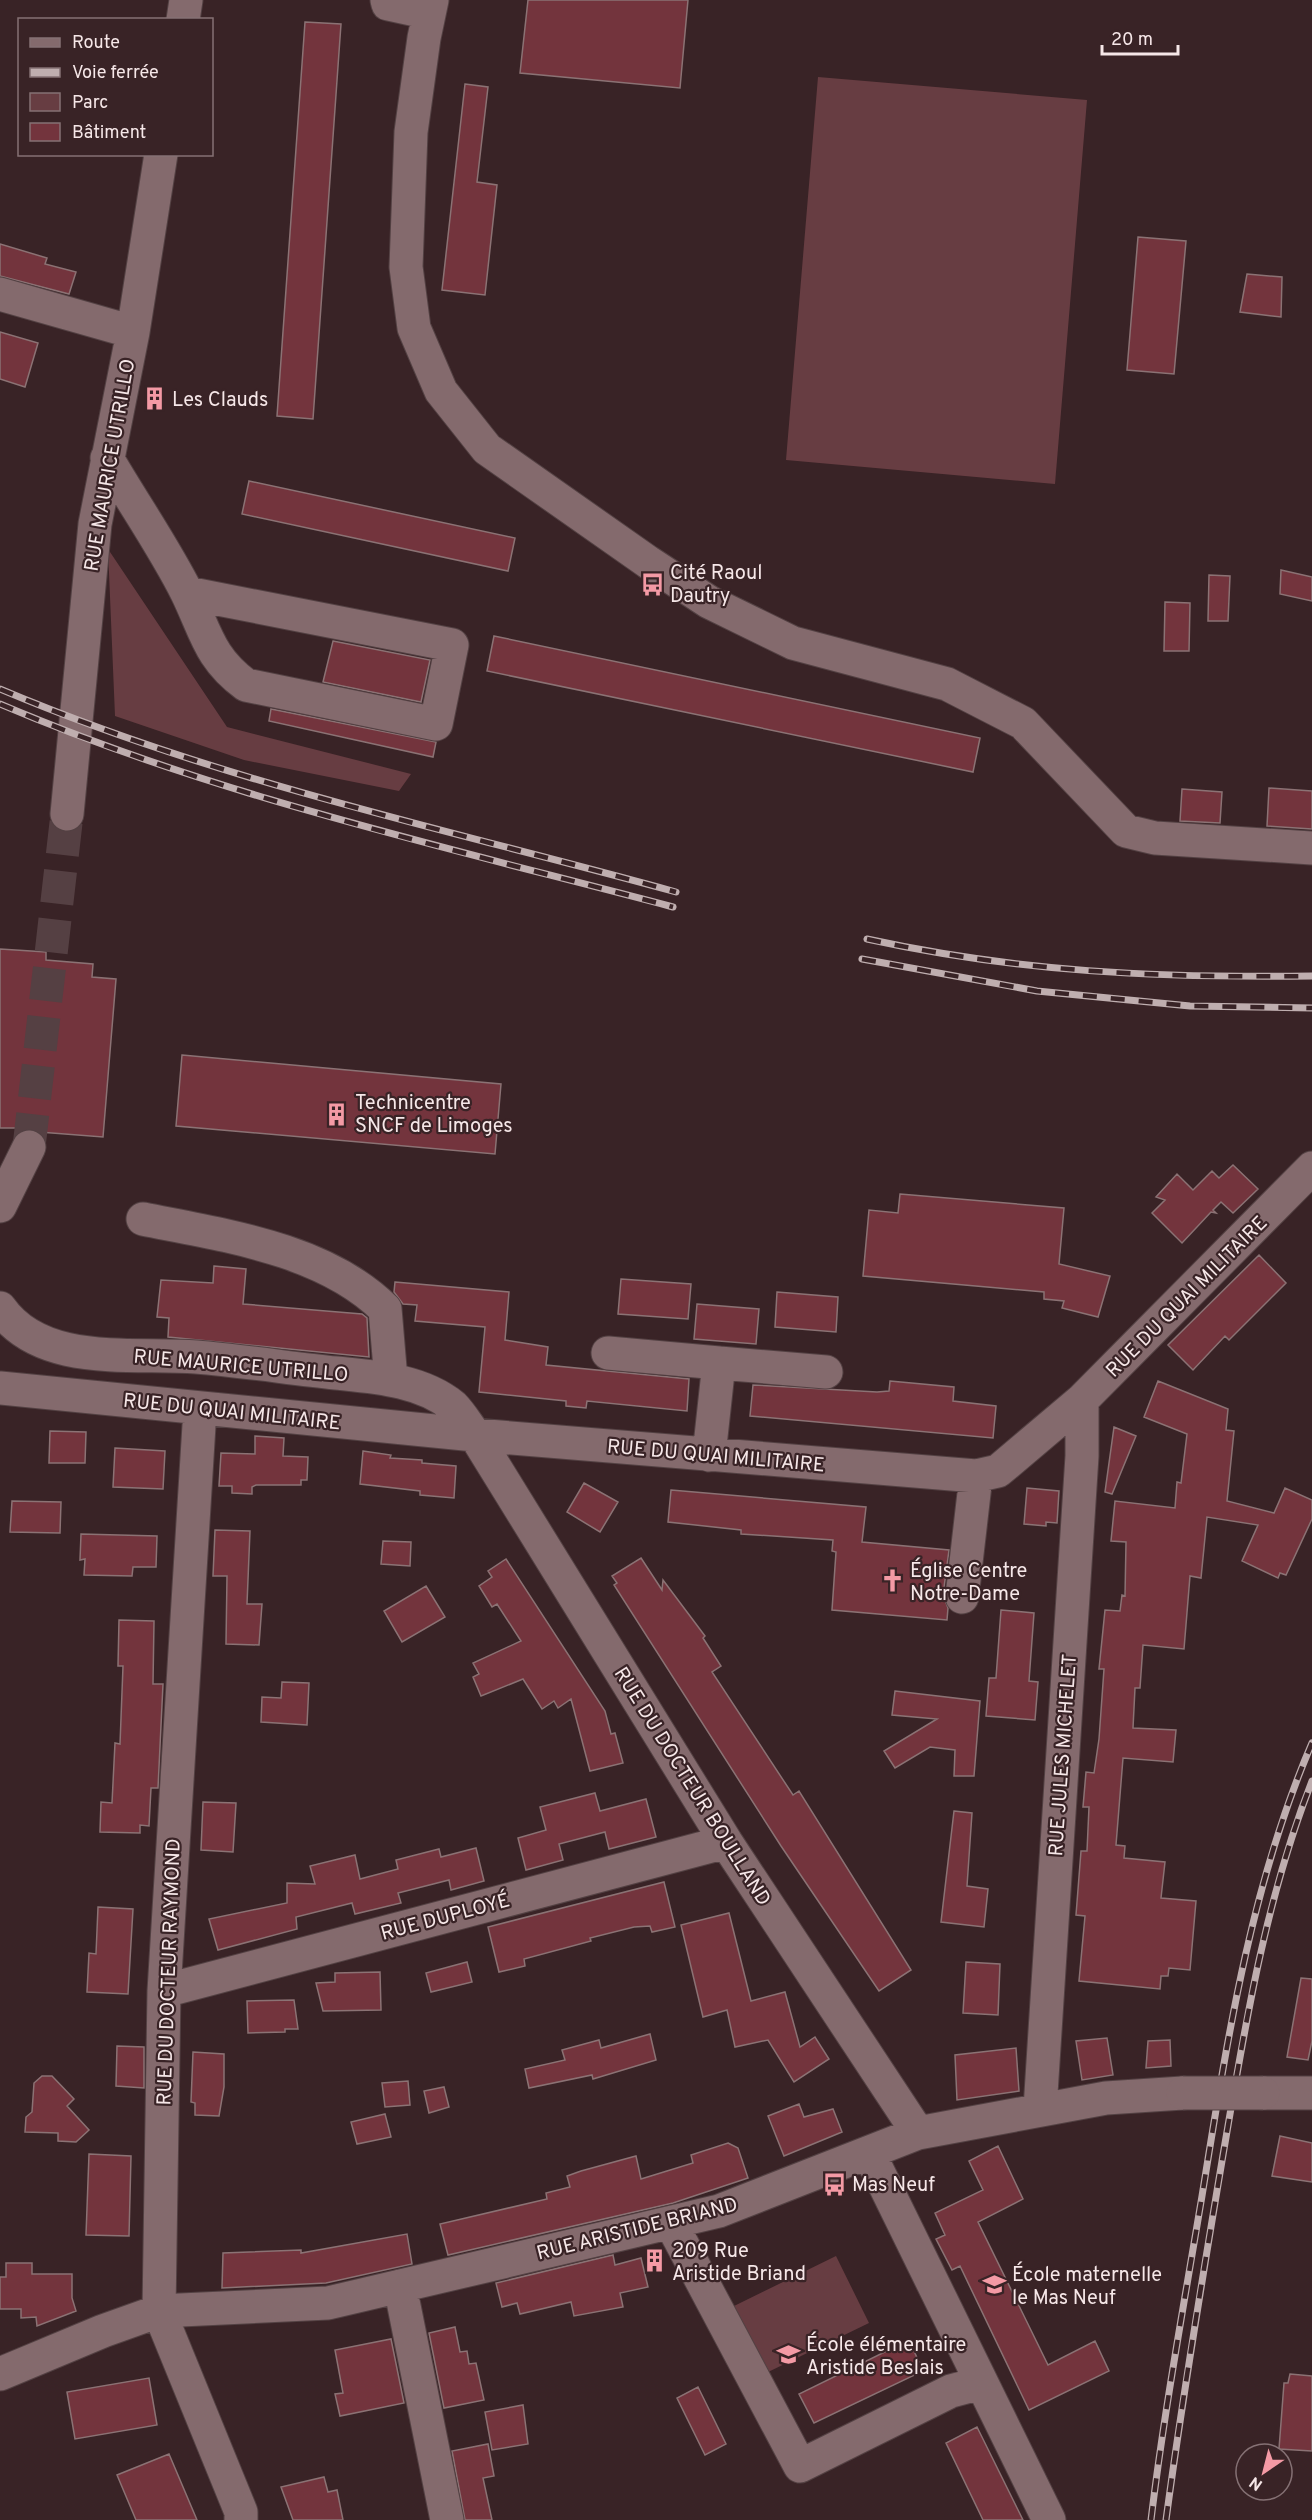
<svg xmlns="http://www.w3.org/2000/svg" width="1312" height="2520" viewBox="0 0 1312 2520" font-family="Overpass,sans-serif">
<rect width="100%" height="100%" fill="#392326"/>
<!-- green -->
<path fill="#673d42" d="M818,77L1087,100L1055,484L786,460Z
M108,549L227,727L411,774L399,791L244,760L115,716Z
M836,2256L869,2323L764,2374L732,2307Z"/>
<!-- building -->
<path fill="#73343d" stroke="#8b7274" stroke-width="1.5" d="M528,0H688L680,88L520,73Z
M305,22L341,24L313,419L277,416Z
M465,84L488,87L477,182L497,185L485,295L442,290Z
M1138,237L1186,241L1174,374L1127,370Z
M0,244L47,258L45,264L76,272L69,294L0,276Z
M1247,274L1282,277L1281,317L1240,312Z
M0,332L38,343L25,387L0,379Z
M249,481L515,538L508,571L242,514Z
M1281,570L1312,577V601L1280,594Z
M1209,575L1230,576L1228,621H1208Z
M1165,602L1190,603L1189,651H1164Z
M494,636L980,738L973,772L487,671Z
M333,641L430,660L421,702L323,682Z
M271,709L436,742L433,757L269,721Z
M1269,788L1312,791V829L1267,826Z
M1182,789L1222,792L1220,823L1180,821Z
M0,949L46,952V960L93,964L92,977L116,979L103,1137L39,1132L28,1128H0Z
M182,1055L501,1084L495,1154L176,1126Z
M1233,1165L1258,1189L1233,1213L1221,1202L1213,1210L1216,1213L1211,1212L1182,1243L1152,1213L1165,1200L1156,1197L1177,1174L1193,1190L1212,1171L1219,1178Z
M900,1194L1064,1208L1059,1264L1110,1276L1098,1317L1062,1308L1064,1301L1044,1299V1292L863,1276L869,1210L898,1213Z
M1259,1255L1286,1283L1229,1340L1225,1336L1193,1370L1168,1345Z
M214,1266L246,1269L243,1304L362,1314L367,1318L369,1357L168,1337L169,1318L157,1317L161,1280L213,1283Z
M621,1279L691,1284L688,1319L618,1314Z
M395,1282L509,1292L505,1340L548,1347L546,1365L689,1379L687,1411L587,1401L586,1408L566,1406V1401L479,1392L485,1327L415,1321L417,1305L403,1304L394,1292Z
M777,1292L838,1297L836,1332L775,1327Z
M697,1304L759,1309L756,1344L694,1339Z
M890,1381L954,1387L953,1401L996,1406L993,1438L750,1416L753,1385L877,1392L889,1391Z
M1158,1381L1228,1409L1226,1430L1234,1431L1227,1501L1274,1513L1285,1488L1312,1500V1519L1286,1575L1280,1573L1278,1578L1242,1561L1258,1525L1207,1517L1201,1578L1190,1576L1184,1649L1143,1645L1140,1688H1135L1133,1728L1176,1730L1173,1762L1123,1758L1116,1845L1125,1846L1124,1858L1165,1862L1161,1898L1196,1901L1190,1970L1169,1968L1168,1976H1161L1160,1989L1079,1981L1085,1916L1076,1915L1081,1851H1087L1089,1807H1083L1086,1772L1094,1773L1099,1739L1104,1669H1099L1105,1610L1120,1611L1122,1595L1125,1596L1126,1542L1111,1541L1115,1501L1175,1508L1177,1482L1181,1483L1187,1434L1144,1417Z
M1114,1427L1136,1436L1112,1494L1105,1492Z
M50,1431L86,1432L85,1463H49Z
M255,1436L284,1438L283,1456L308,1457L307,1480H301V1485H256L252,1487V1494L232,1493V1486H219L221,1453L255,1454Z
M115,1448L165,1451L163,1489L113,1487Z
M363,1451L391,1455L390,1458L422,1460V1463L456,1466L454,1498L420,1495V1491L360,1484Z
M584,1483L618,1502L600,1532L567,1512Z
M1027,1488L1059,1491L1057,1523L1046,1522V1526L1024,1524Z
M671,1490L866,1507L862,1542L949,1550L943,1595L948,1608L947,1620L832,1610L836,1552L832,1551L833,1540L741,1534V1530L668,1522Z
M12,1501L61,1502L60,1533L10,1532Z
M215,1530L250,1531L247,1604H262L259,1645L226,1644L227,1576H213Z
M81,1534L157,1536L156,1567H133L132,1576L84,1575L85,1559L80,1560Z
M383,1541L411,1542L410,1566L381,1564Z
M641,1558L662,1590L663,1580L705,1636L703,1638L721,1666L712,1672L793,1795L799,1791L911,1970L879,1991L781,1846L614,1585L617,1583L612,1576Z
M506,1559L605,1711L611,1734L615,1733L623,1763L590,1771L571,1699L558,1708L554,1701L542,1709L523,1679L481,1696L473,1677L479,1674L473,1663L521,1641L497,1604L492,1607L479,1586L492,1577L488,1571Z
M426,1586L445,1617L402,1642L384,1611Z
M1001,1610L1034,1613L1029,1681L1038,1682L1035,1720L986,1716L989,1678H996Z
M119,1620L154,1621L153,1684H163L158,1788H151L149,1826L140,1825V1833L100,1832L101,1802L112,1803L115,1743L120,1744L123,1666H118Z
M282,1682L309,1683L307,1725L261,1722L262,1697L281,1698Z
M895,1691L980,1701L974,1776H954L955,1750L930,1747L895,1768L884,1751L937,1719L892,1715Z
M595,1793L600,1811L646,1799L656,1837L609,1849L605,1832L559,1844L563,1860L526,1870L518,1838L546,1830L540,1807Z
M203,1802L236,1803L233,1852L201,1850Z
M954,1811L972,1813L967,1886L988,1889L984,1927L941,1922Z
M476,1848L484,1881L451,1890L449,1880L398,1893L401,1903L355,1914L352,1903L296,1917L297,1929L218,1950L209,1919L287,1903V1883L315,1884L310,1866L355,1855L360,1879L398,1869L396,1860L439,1849L441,1857Z
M664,1882L675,1927L652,1932L650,1926L634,1927L590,1938L591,1941L524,1959L525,1966L499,1972L488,1927Z
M98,1907L133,1909L128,1994L87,1992L89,1953L96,1954Z
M729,1913L751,2001L785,1992L800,2047L815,2037L829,2059L794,2082L768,2040L735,2047L727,2010L703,2017L681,1925Z
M467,1962L472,1982L431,1992L426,1973Z
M966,1962L1000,1964L998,2015L963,2013Z
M380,1972L381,2010L323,2011L316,1983L335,1982V1973Z
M1301,1978L1312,1979V2041L1308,2060L1287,2057Z
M294,2000L298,2029H285V2032L248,2033L247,2001Z
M650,2034L656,2060L593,2079L592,2075L529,2088L525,2069L565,2060L562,2050L599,2040L601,2048Z
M1107,2038L1113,2075L1082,2080L1076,2041Z
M1170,2040L1171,2066L1146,2068L1148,2041Z
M117,2046L144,2047V2088L116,2086Z
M1016,2048L1019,2091L957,2100L955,2055Z
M193,2052L224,2054V2087L219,2116L195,2115V2103L191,2102Z
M42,2076H52L74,2099L67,2106L89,2130L76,2142L58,2141V2133L25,2132L26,2117L32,2112L34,2083Z
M408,2081L410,2105L385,2107L382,2083Z
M444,2087L449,2107L429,2113L424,2091Z
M799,2104L804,2117L833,2109L842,2132L784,2156L768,2116Z
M385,2114L391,2137L357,2144L351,2122Z
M1280,2136L1312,2143V2182L1272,2176Z
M728,2143L738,2148L748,2178L673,2203L448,2255L440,2224L547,2199L546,2193L570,2187L567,2176L581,2171L636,2156L641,2179L693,2163L691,2155Z
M998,2146L1023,2199L978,2222L1048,2365L1095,2341L1109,2371L1029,2410L960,2266L952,2270L936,2239L945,2235L935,2213L983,2190L969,2161Z
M89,2154L131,2156L129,2236L86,2235Z
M407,2234L412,2264L326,2283L222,2288L223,2253L301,2250V2253Z
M613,2255L615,2265L641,2258L648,2287L620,2293L623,2307L574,2316L571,2302L520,2314L517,2303L502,2307L496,2283Z
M6,2263H32V2274H72V2298L76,2311L37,2326L36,2317L21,2318V2309H0V2277H6Z
M455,2327L460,2352L467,2351L469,2364L476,2363L484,2400L444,2408L429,2333Z
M391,2339L404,2403L340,2416L335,2394L343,2393L335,2350Z
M909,2340L923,2371L814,2423L799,2394Z
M1290,2374L1312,2376V2451L1279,2449L1284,2383H1288Z
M149,2378L157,2425L75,2439L67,2392Z
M698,2387L726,2444L705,2455L677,2398Z
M523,2405L528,2444L492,2450L485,2412Z
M977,2427L1023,2520H983L946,2443Z
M488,2444L494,2476L483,2478L492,2520H465L452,2451Z
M169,2454L197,2520H136L117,2475Z
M324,2477L328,2492L337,2490L343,2520H293L281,2487Z"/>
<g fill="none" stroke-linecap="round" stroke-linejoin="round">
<!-- minor-tunnel -->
<path stroke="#554043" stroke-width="33" stroke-dasharray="33 16" stroke-linecap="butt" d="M29,1147L67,814"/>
<defs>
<path id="minor" d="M387,0L388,4L429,13
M432,0L424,38L411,132L406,267L414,328L441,391L487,449L648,562L709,602L793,643L947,684L1023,723L1126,831L1155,838L1312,848
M183,20L186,0
M0,294L133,332
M107,458C133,503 164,547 187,593C206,632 209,658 246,685L436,724L452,645L187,593
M67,814L95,524L133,332L161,154
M0,1206L29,1147
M143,1219C223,1235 325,1249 385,1309L391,1380
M0,1308C42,1368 133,1352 196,1357C243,1361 289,1368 336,1373C375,1377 421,1380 453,1406C461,1414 468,1426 475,1435L726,1842L918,2133
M608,1353L719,1363
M0,1388L475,1435L976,1476L998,1471L1082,1400L1312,1168
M200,1409L164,1991L159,2311L241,2512V2520
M709,1455L719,1363L826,1372
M962,1597L976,1476
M164,1991L726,1842
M1263,2093H1312
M1040,2109L1082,1456V1400
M869,2153L1049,2520
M671,2223L800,2466L951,2391L981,2383
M400,2286L447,2520
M0,2374L103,2331L159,2311L328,2303L719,2211L918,2133L1106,2098L1183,2093"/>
</defs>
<!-- minor casing -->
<use href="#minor" stroke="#534143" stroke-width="35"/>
<!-- minor -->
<use href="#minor" stroke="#846a6d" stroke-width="33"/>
<defs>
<path id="rail" d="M0,689C220,782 447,829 676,892
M0,704C216,796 446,847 673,907
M867,939C1019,972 1157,978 1312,976
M862,959L1037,991L1190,1006L1312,1008
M1151,2520C1164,2412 1184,2304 1202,2196C1227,2042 1250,1887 1312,1743
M1166,2520C1182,2400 1202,2280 1222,2161C1244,2032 1264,1903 1312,1781"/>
</defs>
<!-- rail casing -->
<use href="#rail" stroke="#bfaeaf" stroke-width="7"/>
<!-- rail -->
<use href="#rail" stroke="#392326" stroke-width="4.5" stroke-dasharray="14" stroke-linecap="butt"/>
<defs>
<path id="minor-bridge" d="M1183,2093H1263"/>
</defs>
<!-- minor-bridge casing -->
<use href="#minor-bridge" stroke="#534143" stroke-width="35" stroke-linecap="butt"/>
<!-- minor-bridge -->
<use href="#minor-bridge" stroke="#846a6d" stroke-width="33"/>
</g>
<!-- icons -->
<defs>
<symbol id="building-bare" viewBox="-9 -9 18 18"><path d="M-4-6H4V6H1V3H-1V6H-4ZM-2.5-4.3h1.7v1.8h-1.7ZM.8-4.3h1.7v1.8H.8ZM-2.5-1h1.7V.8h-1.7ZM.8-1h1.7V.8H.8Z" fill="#f49aa5" stroke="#392326" stroke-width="2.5" paint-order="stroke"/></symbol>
<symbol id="bus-bare" viewBox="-9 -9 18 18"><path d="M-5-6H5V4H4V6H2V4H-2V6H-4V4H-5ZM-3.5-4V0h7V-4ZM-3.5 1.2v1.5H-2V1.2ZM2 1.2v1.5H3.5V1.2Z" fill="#f49aa5" stroke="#392326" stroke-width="2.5" paint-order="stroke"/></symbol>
<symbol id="church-bare" viewBox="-9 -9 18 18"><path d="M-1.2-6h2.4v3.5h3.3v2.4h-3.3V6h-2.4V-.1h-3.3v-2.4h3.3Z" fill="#f49aa5" stroke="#392326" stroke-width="2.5" paint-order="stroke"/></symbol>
<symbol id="school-bare" viewBox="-9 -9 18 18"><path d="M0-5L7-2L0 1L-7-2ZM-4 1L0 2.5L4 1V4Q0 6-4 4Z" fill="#f49aa5" stroke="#392326" stroke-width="2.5" paint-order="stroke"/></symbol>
</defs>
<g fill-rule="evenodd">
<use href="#building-bare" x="138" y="382" width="33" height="33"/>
<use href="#bus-bare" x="636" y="568" width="33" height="33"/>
<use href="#building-bare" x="320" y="1098" width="33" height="33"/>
<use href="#church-bare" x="876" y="1564" width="33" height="33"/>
<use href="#bus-bare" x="818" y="2168" width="33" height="33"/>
<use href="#building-bare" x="638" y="2244" width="33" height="33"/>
<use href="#school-bare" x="978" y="2268" width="33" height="33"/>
<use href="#school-bare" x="772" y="2338" width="33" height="33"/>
</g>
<g text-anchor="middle" stroke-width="4.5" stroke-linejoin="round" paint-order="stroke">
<!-- poi labels -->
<g font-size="20" fill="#f6e7e8" stroke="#392326" text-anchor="start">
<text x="172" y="406">Les Clauds</text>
<text x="670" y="579">Cité Raoul<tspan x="670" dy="23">Dautry</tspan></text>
<text x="355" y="1109">Technicentre<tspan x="355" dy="23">SNCF de Limoges</tspan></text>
<text x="910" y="1577">Église Centre<tspan x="910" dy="23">Notre-Dame</tspan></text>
<text x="852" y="2191">Mas Neuf</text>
<text x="672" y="2257">209 Rue<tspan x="672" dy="23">Aristide Briand</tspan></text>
<text x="1012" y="2281">École maternelle<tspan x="1012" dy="23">le Mas Neuf</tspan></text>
<text x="806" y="2351">École élémentaire<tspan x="806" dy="23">Aristide Beslais</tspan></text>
</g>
<!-- street labels -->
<g font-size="20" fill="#f6e7e8" stroke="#392326">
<text transform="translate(109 465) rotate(-80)" y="7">RUE MAURICE UTRILLO</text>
<text transform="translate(1186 1296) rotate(-45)" y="7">RUE DU QUAI MILITAIRE</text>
<text transform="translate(241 1365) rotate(5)" y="7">RUE MAURICE UTRILLO</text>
<text transform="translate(232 1411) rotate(6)" y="7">RUE DU QUAI MILITAIRE</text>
<text transform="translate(716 1455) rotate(5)" y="7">RUE DU QUAI MILITAIRE</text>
<text transform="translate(1062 1755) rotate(-86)" y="7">RUE JULES MICHELET</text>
<text transform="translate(693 1786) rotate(58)" y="7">RUE DU DOCTEUR BOULLAND</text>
<text transform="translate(445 1916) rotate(-15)" y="7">RUE DUPLOYÉ</text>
<text transform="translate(168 1972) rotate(-88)" y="7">RUE DU DOCTEUR RAYMOND</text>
<text transform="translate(637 2228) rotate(-14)" y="7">RUE ARISTIDE BRIAND</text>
</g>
</g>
<!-- legend -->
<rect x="18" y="18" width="195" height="138" fill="#392326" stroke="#857174" stroke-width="1.5"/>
<rect x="30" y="38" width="30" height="9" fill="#846a6d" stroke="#857174" stroke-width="1.5"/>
<text x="72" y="48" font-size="18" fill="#f6e7e8">Route</text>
<rect x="30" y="68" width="30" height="9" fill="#bfaeaf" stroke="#857174" stroke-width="1.5"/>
<text x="72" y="78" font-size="18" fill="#f6e7e8">Voie ferrée</text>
<rect x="30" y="93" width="30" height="18" fill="#673d42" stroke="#857174" stroke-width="1.5"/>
<text x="72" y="108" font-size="18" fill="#f6e7e8">Parc</text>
<rect x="30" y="123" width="30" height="18" fill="#73343d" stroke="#857174" stroke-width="1.5"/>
<text x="72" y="138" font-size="18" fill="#f6e7e8">Bâtiment</text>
<!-- north arrow -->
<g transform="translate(1264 2472) rotate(215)"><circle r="28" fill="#392326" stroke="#857174" stroke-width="1.5"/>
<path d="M0-4.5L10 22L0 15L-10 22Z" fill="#f49aa5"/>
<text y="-9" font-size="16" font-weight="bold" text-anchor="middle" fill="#f6e7e8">N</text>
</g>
<!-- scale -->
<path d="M1102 45v9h76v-9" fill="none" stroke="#f6e7e8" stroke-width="3"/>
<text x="1111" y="45" font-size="18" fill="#f6e7e8" stroke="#392326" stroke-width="4.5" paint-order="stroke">20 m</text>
</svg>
